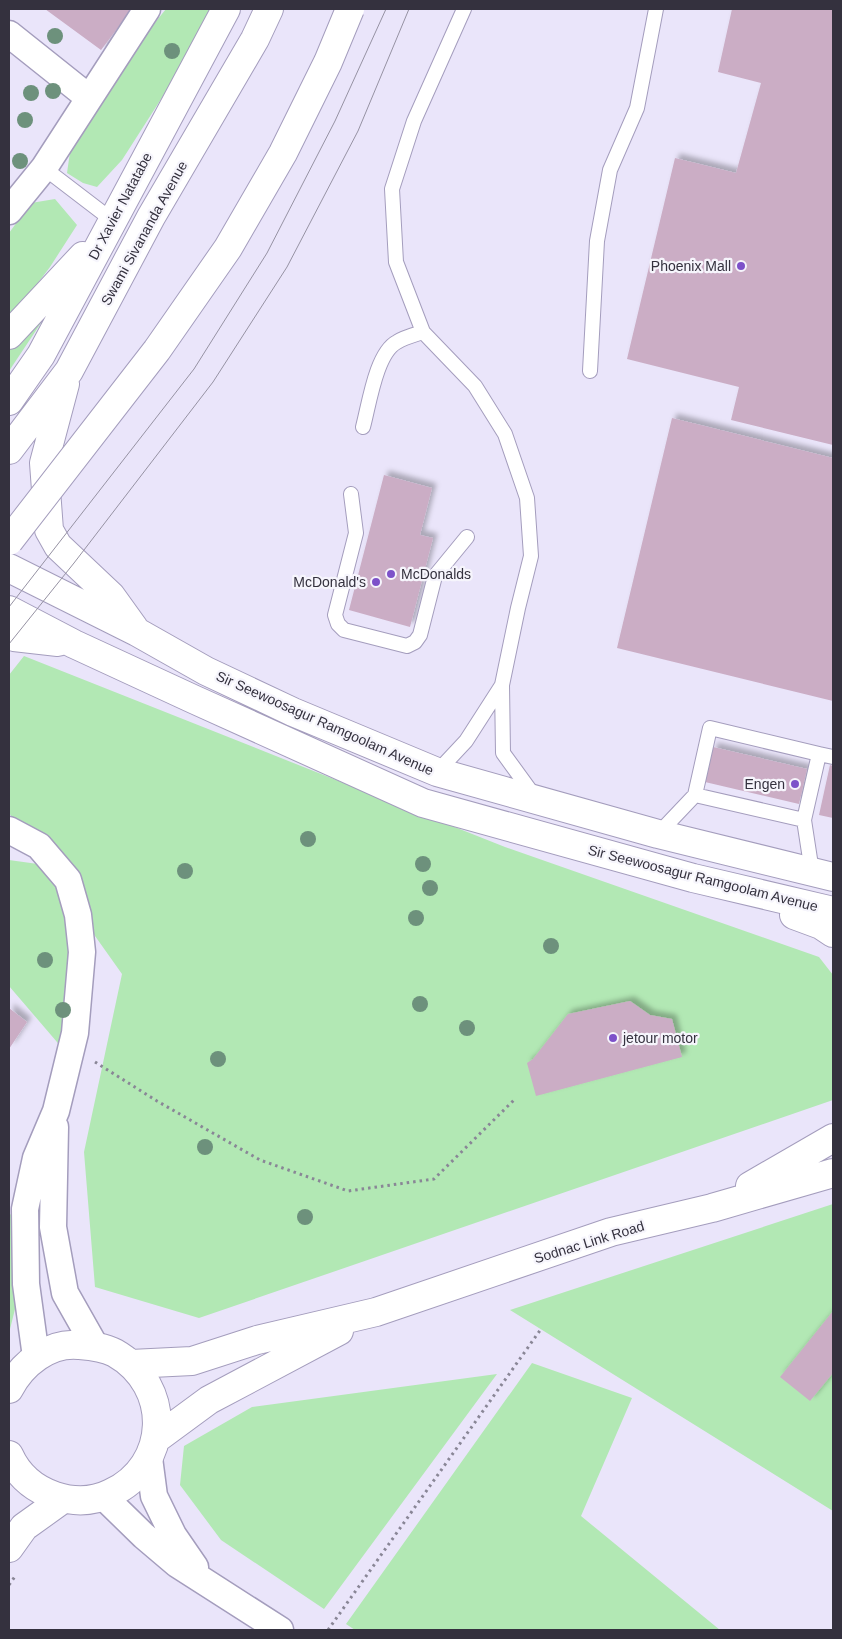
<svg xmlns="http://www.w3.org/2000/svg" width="842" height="1639" viewBox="0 0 842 1639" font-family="Arial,sans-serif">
<defs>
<filter id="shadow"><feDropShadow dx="4.5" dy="-4.5" stdDeviation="2.5" flood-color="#0004"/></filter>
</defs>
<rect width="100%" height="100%" fill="#eae5fa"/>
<!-- green -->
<path fill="#b2e8b4" d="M166,9H210L179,71L122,160L97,187L83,183L67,173L70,152L149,30Z
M55,199L77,225L50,267L9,321V233L31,203Z
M71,278L9,371V348Z
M24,656L505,847L819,957L833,975V1100L199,1318L95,1287L84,1152L122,974L51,874L75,926L63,1049L9,986V860L45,865L9,813V675Z
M42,1202L9,1333V1215Z
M833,1204V1511L510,1310Z
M532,1363L632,1398L581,1516L720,1630H355L346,1624Z
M497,1374L324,1609L221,1540L180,1485L184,1446L252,1407Z"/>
<!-- building -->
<path fill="#cbadc5" filter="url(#shadow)" d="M45,9H132L101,50Z
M732,9H833V445L731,420L739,387L627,359L675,158L736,173L761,83L718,72Z
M672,418L833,458V701L617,648Z
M384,475L432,488L420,535L433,538L410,627L349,610Z
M713,747L807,769L799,804L705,782Z
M830,765L833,766V818L819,815Z
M630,1001L650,1015L672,1019L682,1057L536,1096L527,1063L533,1059L568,1014Z
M9,1008L27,1022L9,1049Z
M833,1311V1373L810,1401L780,1377Z"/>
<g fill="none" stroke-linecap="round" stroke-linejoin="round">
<defs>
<path id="lane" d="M464,9L414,121L392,189L396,262L423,332L475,386L505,434L527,498L531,556L518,608L502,685L503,753L535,797
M44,168L112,220
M590,371L597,241L610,170L637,108L656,9
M363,427C369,405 376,353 397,342C405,337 414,335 423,332
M351,494L356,533L335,615L338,624L344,630L407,646L415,642L420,635L435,576L467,537
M437,772L466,741L502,685
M695,795L804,820
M658,834L695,795L710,728L819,754
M812,872L804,820L819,754L833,757"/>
<path id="street" d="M9,34L88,97
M9,211L44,168L147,9
M9,830L39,846L68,880L78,915L82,952L75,1033L56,1111L36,1158L25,1209L26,1284L36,1357
M55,1127L53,1227L65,1293L95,1346
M149,1458L154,1496L173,1535L195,1567
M104,1497L144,1536L177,1564L280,1630"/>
<path id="secondary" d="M9,335L83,256
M65,384L44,463L49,530L58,546L111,596L134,628
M9,401L41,355L226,9
M9,450L69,371L151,217L255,39L269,9
M9,568L137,632L206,671L293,712L437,772L658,834L833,877
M9,610L74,644L193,699L423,803L693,878L833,911
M9,634L14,637L58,642
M794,915L821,925L833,933
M750,1186L833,1138
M131,1364L192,1361L257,1340L376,1312L611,1232L712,1208L833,1173
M9,1389C22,1364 49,1342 79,1345C91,1346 104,1347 115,1353C173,1386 170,1466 111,1493C93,1502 73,1502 55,1496C34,1489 18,1475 9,1455
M156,1439L209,1400L339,1331
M9,1548L24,1527L63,1499"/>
</defs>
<!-- lane casing -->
<use href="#lane" stroke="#a49dbd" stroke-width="16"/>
<!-- street casing -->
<use href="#street" stroke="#a49dbd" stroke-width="29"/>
<!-- secondary casing -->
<use href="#secondary" stroke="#a49dbd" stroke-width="30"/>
<!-- path -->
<path stroke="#898696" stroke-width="3" stroke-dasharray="2.5 4" stroke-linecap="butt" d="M95,1062L157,1101L260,1160L348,1191L434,1179L515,1099
M9,1585L16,1575
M328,1630L541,1329"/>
<!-- lane -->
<use href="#lane" stroke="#fff" stroke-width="14"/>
<!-- street -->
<use href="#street" stroke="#fff" stroke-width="26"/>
<!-- secondary -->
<use href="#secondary" stroke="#fff" stroke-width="28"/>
<!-- tram -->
<path stroke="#9692a3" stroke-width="1" d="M9,607L194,369L267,253L335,121L386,9
M9,644L74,563L213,382L287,267L358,131L409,9"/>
<defs>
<path id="highway-bridge" d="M9,541L157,350L228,248L283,153L328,62L350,9"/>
</defs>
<!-- highway-bridge casing -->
<use href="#highway-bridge" stroke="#a49dbd" stroke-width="30" stroke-linecap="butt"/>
<!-- highway-bridge -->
<use href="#highway-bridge" stroke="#fff" stroke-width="28"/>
</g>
<!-- trees -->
<g fill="#6d917c">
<circle cx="55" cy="36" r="8"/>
<circle cx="172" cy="51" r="8"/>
<circle cx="53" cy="91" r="8"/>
<circle cx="31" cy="93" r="8"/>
<circle cx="25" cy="120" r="8"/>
<circle cx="20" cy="161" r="8"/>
<circle cx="308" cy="839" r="8"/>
<circle cx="423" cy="864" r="8"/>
<circle cx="185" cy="871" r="8"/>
<circle cx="430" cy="888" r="8"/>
<circle cx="416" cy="918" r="8"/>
<circle cx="551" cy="946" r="8"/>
<circle cx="45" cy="960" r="8"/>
<circle cx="420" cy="1004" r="8"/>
<circle cx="63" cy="1010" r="8"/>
<circle cx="467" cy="1028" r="8"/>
<circle cx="218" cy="1059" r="8"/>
<circle cx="205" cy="1147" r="8"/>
<circle cx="305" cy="1217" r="8"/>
</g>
<!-- markers -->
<g fill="#7d51c9" stroke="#f6f5fc" stroke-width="2">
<circle cx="741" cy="266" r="5"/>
<circle cx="391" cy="574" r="5"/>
<circle cx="376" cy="582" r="5"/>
<circle cx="795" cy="784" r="5"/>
<circle cx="613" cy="1038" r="5"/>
</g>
<g text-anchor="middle" stroke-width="4.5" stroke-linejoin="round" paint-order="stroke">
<!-- street labels -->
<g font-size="14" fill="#34313e" stroke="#f6f5fc">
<text transform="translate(120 206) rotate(-62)" y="5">Dr Xavier Natatabe</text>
<text transform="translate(144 233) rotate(-61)" y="5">Swami Sivananda Avenue</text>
<text transform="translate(325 723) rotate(24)" y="5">Sir Seewoosagur Ramgoolam Avenue</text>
<text transform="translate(703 878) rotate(14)" y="5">Sir Seewoosagur Ramgoolam Avenue</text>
<text transform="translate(589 1242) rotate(-17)" y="5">Sodnac Link Road</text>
</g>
<!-- poi labels -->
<g font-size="14" fill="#34313e" stroke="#f6f5fc" text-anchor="end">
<text x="731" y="271">Phoenix Mall</text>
<text x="401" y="579" text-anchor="start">McDonalds</text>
<text x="366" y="587">McDonald's</text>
<text x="785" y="789">Engen</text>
<text x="623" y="1043" text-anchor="start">jetour motor</text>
</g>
</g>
<!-- border -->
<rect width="842" height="1639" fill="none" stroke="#34313e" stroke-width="20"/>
</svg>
